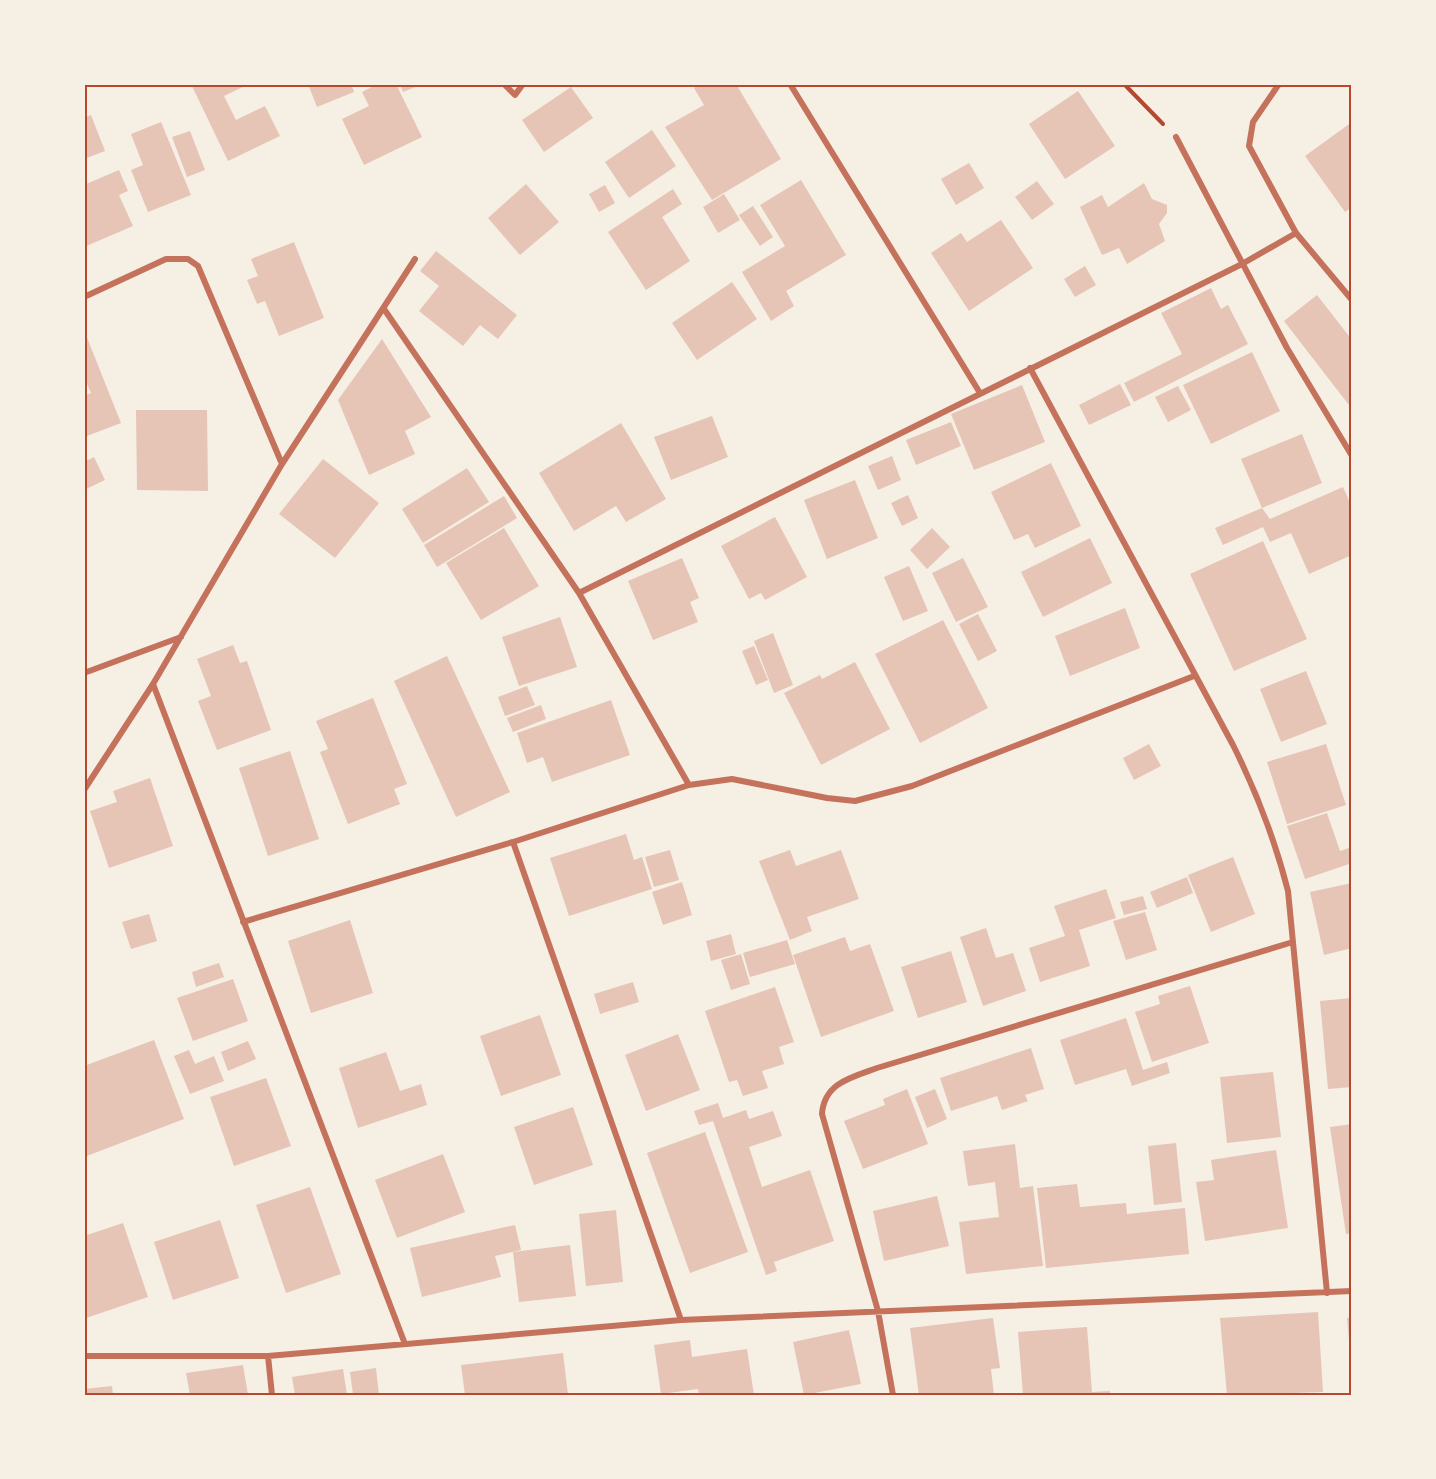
<svg xmlns="http://www.w3.org/2000/svg" width="1436" height="1479" viewBox="0 0 1436 1479" font-family="Barlow,sans-serif">
<rect width="100%" height="100%" fill="#f6efe4"/>
<!-- building -->
<path fill="#e6c5b7" d="M191,84H249L224,96L236,120L265,106L280,136L228,161Z
M308,84H351L354,92L317,107Z
M378,84H396L422,137L364,165L342,119L369,106L362,92Z
M400,84H423L403,92Z
M700,84H736L781,159L712,200L665,127L704,105L694,88Z
M571,87L593,118L544,152L522,120Z
M1078,91L1115,146L1065,179L1029,124Z
M91,115L105,151L84,159V118Z
M161,122L191,195L148,212L131,170L143,165L131,134Z
M1352,122V207L1345,212L1305,156Z
M652,130L676,166L629,198L605,162Z
M190,131L205,170L187,177L172,137Z
M969,163L984,188L956,205L941,179Z
M119,170L128,191L119,195L133,226L84,247V185Z
M801,180L846,255L786,291L794,306L771,321L742,272L785,246L760,205Z
M1037,181L1054,204L1032,220L1015,197Z
M1144,183L1152,199L1167,205V213L1159,224L1165,241L1127,264L1119,248L1102,255L1080,207L1102,195L1108,207Z
M526,184L559,222L520,255L488,218Z
M605,185L615,203L599,212L589,194Z
M673,189L682,204L662,217L690,261L646,290L608,232Z
M724,194L740,220L718,233L703,207Z
M753,206L773,237L760,246L739,215Z
M1001,220L1033,268L969,311L931,253L961,233L967,242Z
M294,242L324,318L279,336L265,301L257,304L247,280L258,276L251,259Z
M436,251L517,315L498,339L480,325L463,346L419,311L439,286L420,271Z
M1085,266L1096,285L1075,297L1064,279Z
M732,282L757,319L697,360L672,323Z
M1211,288L1221,309L1228,305L1248,344L1134,402L1124,383L1182,354L1161,313Z
M1317,295L1352,340V409L1284,321Z
M84,330L121,423L87,436L84,428V396L91,393L84,377Z
M382,339L431,417L405,431L415,454L369,475L338,400Z
M1252,352L1280,411L1211,444L1183,385Z
M1120,384L1131,405L1089,425L1079,405Z
M1022,385L1045,442L974,470L951,414Z
M1178,386L1191,410L1168,422L1155,397Z
M136,410H207L208,491L137,490Z
M712,416L728,457L671,480L654,437Z
M951,422L961,446L916,465L906,440Z
M621,423L666,499L626,522L616,506L574,531L539,473Z
M1302,434L1322,483L1262,508L1270,519L1343,487L1352,507V555L1309,574L1291,533L1270,542L1263,527L1223,545L1215,528L1262,508L1241,459Z
M892,456L901,480L878,490L868,466Z
M94,457L105,480L84,490V462Z
M323,459L379,503L335,558L279,514Z
M1051,463L1081,526L1035,548L1028,534L1014,540L991,492Z
M467,468L489,502L423,543L402,509Z
M855,480L878,538L827,559L804,500Z
M908,495L918,518L902,526L891,503Z
M504,496L517,518L437,567L424,545Z
M775,517L807,577L765,600L761,593L749,599L721,546Z
M504,528L539,586L481,620L446,563Z
M932,528L950,547L927,569L910,550Z
M1090,538L1112,583L1043,617L1021,572Z
M1263,541L1307,639L1234,671L1190,574Z
M682,558L699,598L690,602L698,622L653,640L628,581Z
M963,558L988,607L956,622L932,573Z
M909,566L928,611L903,621L884,577Z
M1125,608L1140,648L1070,676L1055,636Z
M978,614L997,651L978,661L959,624Z
M560,617L577,667L519,686L502,637Z
M943,620L988,708L920,743L875,654Z
M773,633L793,685L774,693L754,641Z
M233,645L240,663L247,661L271,730L217,750L198,701L211,696L197,659Z
M754,646L768,680L756,685L742,651Z
M447,656L510,792L456,817L394,681Z
M855,662L890,729L821,765L784,693L820,675L822,679Z
M1306,671L1327,724L1281,742L1260,689Z
M527,686L535,705L505,716L498,697Z
M373,698L407,784L394,789L400,804L348,824L320,752L328,749L316,721Z
M611,700L630,755L552,782L543,757L527,763L517,733Z
M541,705L546,719L513,732L507,718Z
M1149,744L1161,766L1134,780L1123,758Z
M1326,744L1346,805L1287,824L1267,762Z
M290,751L319,839L268,856L239,768Z
M150,778L173,846L109,868L90,811L117,802L113,791Z
M1327,813L1340,851L1352,847V863L1305,879L1287,826Z
M626,834L634,860L642,857L652,889L569,916L550,858Z
M670,850L679,880L654,887L645,857Z
M790,850L796,866L841,850L859,899L807,917L812,931L790,940L759,861Z
M1233,857L1255,914L1211,932L1188,875Z
M1187,877L1193,893L1157,908L1150,892Z
M682,882L692,915L663,925L652,892Z
M1352,883V948L1324,955L1310,892Z
M1106,889L1116,918L1079,930L1090,966L1040,982L1029,948L1065,936L1054,906Z
M1143,896L1147,909L1124,915L1120,902Z
M1145,912L1157,950L1126,960L1113,921Z
M149,914L157,941L131,949L122,922Z
M350,920L373,993L311,1013L288,941Z
M986,928L996,958L1013,953L1026,991L983,1006L960,937Z
M731,934L736,954L711,961L706,941Z
M845,937L850,951L870,944L894,1011L821,1037L793,955Z
M787,940L795,964L750,977L743,953Z
M951,951L967,1002L918,1018L901,967Z
M741,954L750,984L731,990L721,960Z
M219,963L224,977L196,987L192,972Z
M233,979L248,1021L193,1041L177,998Z
M633,982L639,1002L600,1014L594,994Z
M1190,986L1209,1043L1152,1062L1135,1012L1160,1004L1158,996Z
M775,987L794,1042L779,1047L784,1064L762,1071L768,1088L743,1096L737,1080L729,1082L705,1011Z
M1352,998V1087L1328,1089L1320,1001Z
M540,1015L561,1075L501,1096L480,1036Z
M1126,1018L1143,1070L1167,1062L1170,1073L1132,1086L1126,1069L1075,1085L1060,1040Z
M678,1034L700,1090L646,1111L625,1055Z
M154,1040L184,1119L84,1157V1066Z
M248,1041L256,1059L228,1071L221,1052Z
M1031,1048L1044,1089L1025,1095L1028,1101L1002,1110L997,1096L951,1111L940,1078Z
M189,1050L195,1064L214,1056L224,1081L190,1094L174,1056Z
M386,1052L400,1091L421,1084L427,1105L358,1128L339,1068Z
M1273,1072L1281,1137L1227,1143L1220,1077Z
M266,1078L291,1146L234,1166L210,1097Z
M907,1089L928,1144L863,1169L844,1121L885,1105L883,1099Z
M935,1089L947,1119L927,1128L915,1097Z
M718,1103L723,1118L746,1110L749,1119L773,1111L782,1136L749,1147L762,1187L810,1170L834,1241L774,1262L777,1271L766,1275L713,1121L699,1125L694,1111Z
M573,1107L593,1165L534,1185L514,1127Z
M1352,1124V1233L1346,1234L1330,1127Z
M705,1132L748,1252L690,1273L647,1153Z
M1176,1143L1182,1202L1154,1205L1148,1146Z
M1015,1144L1020,1188L1033,1186L1043,1266L966,1274L959,1222L999,1217L995,1182L968,1186L963,1151Z
M1276,1150L1288,1228L1205,1241L1196,1182L1214,1180L1211,1160Z
M443,1154L465,1212L397,1238L375,1180Z
M1077,1184L1080,1207L1126,1203L1127,1214L1185,1208L1189,1254L1046,1268L1037,1188Z
M310,1187L341,1274L286,1293L256,1205Z
M937,1196L949,1246L884,1261L873,1211Z
M616,1210L623,1282L586,1286L579,1214Z
M220,1220L239,1278L173,1300L154,1242Z
M123,1223L148,1297L86,1318L84,1236Z
M515,1225L521,1250L495,1256L501,1277L422,1297L410,1248Z
M570,1245L576,1296L519,1302L513,1252Z
M1318,1312L1323,1392L1227,1395L1220,1318Z
M1352,1317V1351H1350L1347,1318Z
M993,1318L1000,1368L991,1369L994,1395H919L910,1328Z
M1087,1327L1092,1392L1110,1391V1395H1023L1018,1332Z
M849,1330L861,1384L804,1395L793,1342Z
M690,1340L692,1357L747,1349L754,1395H699L698,1389L661,1394L654,1345Z
M563,1353L568,1395H465L461,1365Z
M243,1365L248,1395H190L186,1373Z
M376,1368L379,1395H353L350,1372Z
M343,1369L347,1395H295L292,1377Z
M112,1386L113,1395H84V1389Z"/>
<g fill="none" stroke-linecap="round" stroke-linejoin="round">
<!-- path -->
<path stroke="#b5482f" stroke-width="4" d="M1124,84L1163,124"/>
<!-- minor -->
<path stroke="#c5725c" stroke-width="6" d="M504,84L515,95L523,84
M790,84L980,393
M1279,84L1253,122L1249,146L1296,233L1352,300
M1176,137L1287,348L1352,456
M84,297L166,259H188L198,266L282,464
M384,309L579,593L689,785
M1030,368L1233,745C1257,793 1275,840 1288,891L1327,1293
M579,593L1242,264L1296,233
M84,673L181,637
M153,684L405,1344
M84,790L153,684L282,464L415,259
M513,842L681,1320
M243,922L513,842L689,785L732,779L827,798L855,801L912,786L1194,676
M84,1356H268L681,1320L1352,1291
M268,1356L272,1395
M893,1395L878,1311L822,1114C824,1083 852,1077 877,1068L1293,942"/>
</g>
<!-- border -->
<rect width="1436" height="1479" fill="none" stroke="#f6efe4" stroke-width="171"/>
<rect x="86" y="86" width="1264" height="1308" fill="none" stroke="#b5482f" stroke-width="2"/>
</svg>
